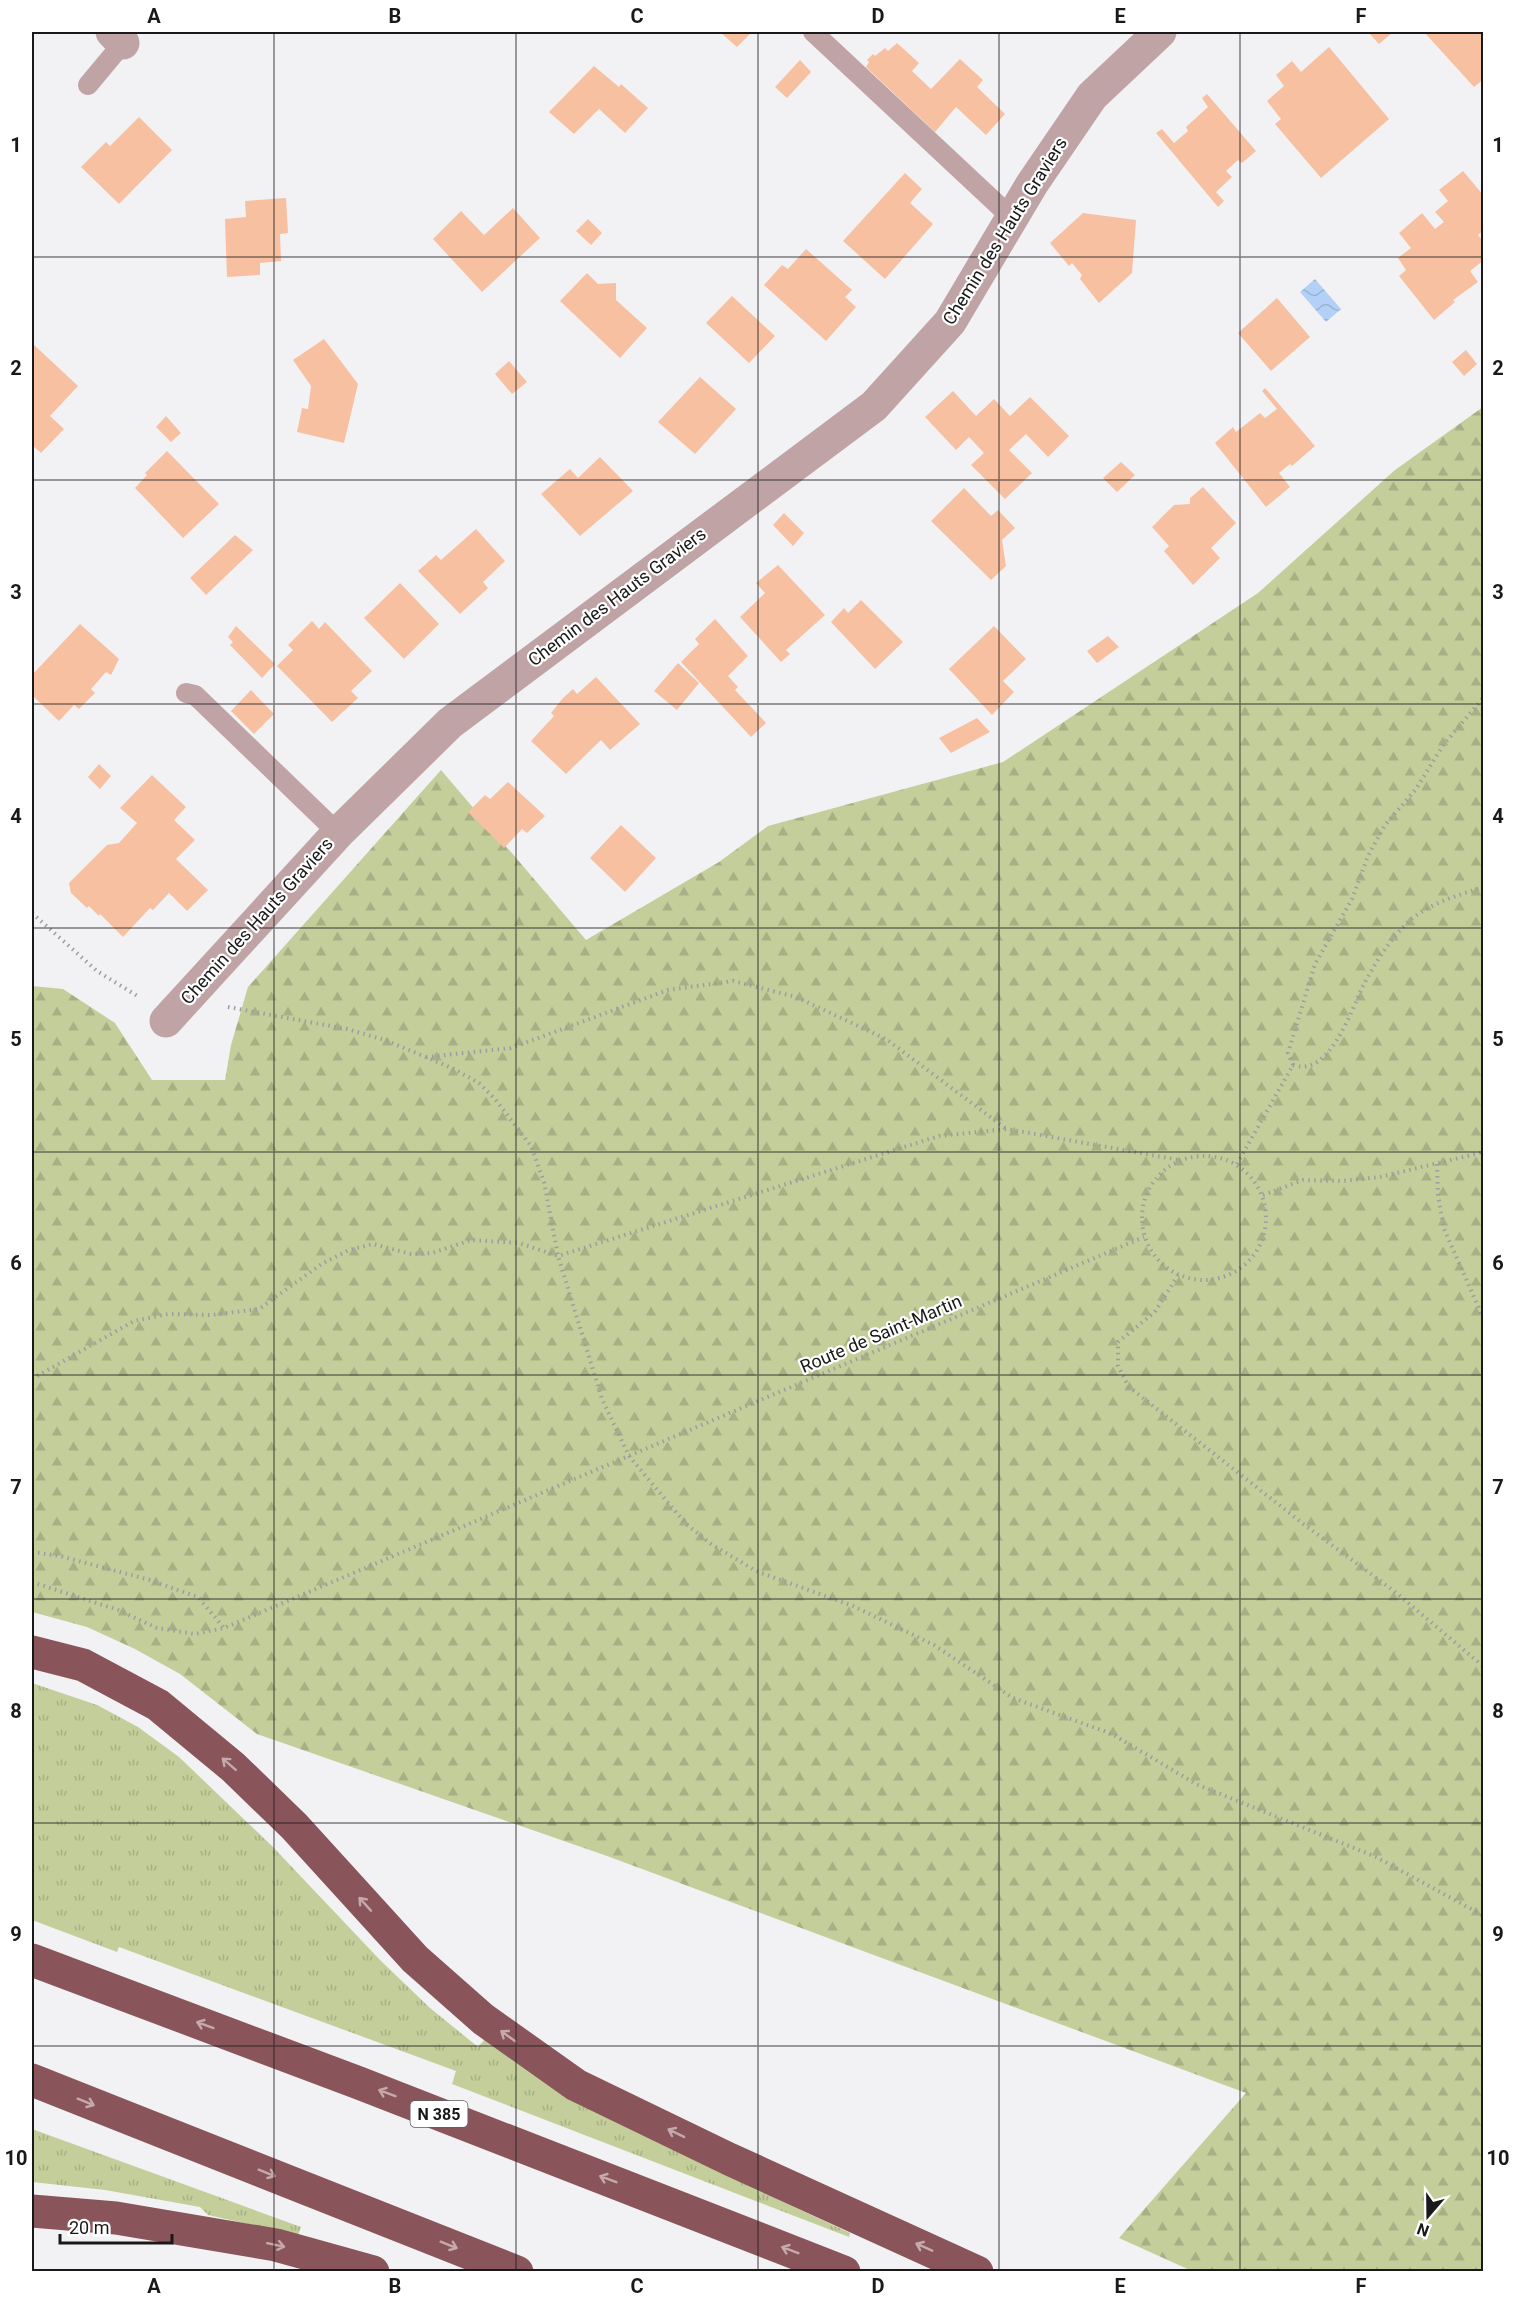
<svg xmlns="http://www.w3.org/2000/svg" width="1515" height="2303" viewBox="0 0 1515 2303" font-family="Roboto,sans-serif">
<defs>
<pattern id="grass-tufts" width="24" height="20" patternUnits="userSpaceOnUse" patternTransform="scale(1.5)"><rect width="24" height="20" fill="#c3ce9a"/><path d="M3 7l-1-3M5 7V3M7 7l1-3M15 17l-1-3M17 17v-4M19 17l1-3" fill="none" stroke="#a7b084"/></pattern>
<pattern id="forest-firs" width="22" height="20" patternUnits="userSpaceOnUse" patternTransform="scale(1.5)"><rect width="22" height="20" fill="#c3ce9a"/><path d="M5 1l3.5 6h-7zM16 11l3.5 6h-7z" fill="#a7b084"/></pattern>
<pattern id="water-waves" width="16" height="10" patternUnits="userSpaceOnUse" patternTransform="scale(1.5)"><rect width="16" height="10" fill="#b3d1f6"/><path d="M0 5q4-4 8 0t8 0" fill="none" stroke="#99b3d2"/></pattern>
</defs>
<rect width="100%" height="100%" fill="#f2f2f5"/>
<!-- grass -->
<path fill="url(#grass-tufts)" d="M32,1683L97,1705L138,1727L179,1757L272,1846L380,1960L430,2008L478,2047L486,2038L777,2199L850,2233L849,2237L452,2084L456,2071L119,1947L117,1952L32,1920Z
M32,2129L301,2227L298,2235L208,2215L200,2207L105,2190L32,2182Z"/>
<!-- forest -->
<path fill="url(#forest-firs)" d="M1483,407V2271H1192L1119,2238L1246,2093L607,1856L257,1734L180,1674L135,1649L87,1627L32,1612V986L63,989L115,1023L152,1080H225L231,1045L248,987L441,770L586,940L719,862L768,826L1003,762L1258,593L1395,470Z"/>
<!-- water -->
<path fill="url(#water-waves)" d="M1315,279L1341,309L1326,322L1300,292Z"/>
<!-- building -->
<path fill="#f7c0a1" d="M720,32H752L737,47Z
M1368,32H1393L1379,44Z
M1424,32H1484V79L1474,87Z
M897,43L919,63L912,71L931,89L960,59L983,80L977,87L1005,114L986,135L956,107L935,132L866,67L869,62L867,60L873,54L875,56L885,48L888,51Z
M1329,47L1389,119L1321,178L1275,124L1281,119L1267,101L1284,86L1276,75L1292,61L1301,72Z
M800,60L811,72L787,98L775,87Z
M594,66L619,87L621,84L648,108L625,133L599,109L574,134L549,112Z
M1207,94L1256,151L1242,163L1238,160L1226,171L1232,177L1216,192L1224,201L1218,207L1156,133L1162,129L1174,143L1188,131L1186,127L1208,107L1202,98Z
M139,117L172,150L119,204L81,167L106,142L110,146Z
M1463,171L1484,196V230L1478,235L1484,242V260L1470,271L1478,282L1453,300L1455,302L1434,320L1399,276L1406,270L1398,258L1411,248L1399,233L1422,213L1435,229L1444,222L1435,212L1448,201L1439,190Z
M905,173L922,189L910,203L933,224L885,279L843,241Z
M286,198L288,233L280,234L281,261L260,263V275L227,277L225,219L246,217L245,201Z
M513,208L540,238L482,292L433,239L461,211L484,235Z
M1083,213L1136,220L1132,273L1099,303L1080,279L1082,275L1072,263L1069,266L1050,243Z
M588,219L602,233L591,245L576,231Z
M806,249L852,290L845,297L856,307L826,341L764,285L782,265L788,269Z
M587,273L598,284L616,283V300L647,328L620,358L560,301Z
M732,296L775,336L749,363L706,323Z
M1277,298L1310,337L1271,371L1238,333Z
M324,339L358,384L344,443L297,432L302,408L308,409L311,386L293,360Z
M32,343L78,386L50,416L64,429L41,453L32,445Z
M1466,350L1477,364L1464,376L1452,362Z
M509,361L527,382L512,394L495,374Z
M700,377L736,409L695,454L658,422Z
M1265,388L1315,446L1292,466L1290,464L1279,473L1290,487L1266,507L1215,443L1233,427L1236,432L1260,413L1265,418L1277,409L1262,391Z
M953,391L976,416L994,399L1010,416L1030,397L1069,436L1048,457L1026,434L1009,450L1032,473L1005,499L971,465L984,453L969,437L956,450L925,417Z
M166,416L181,433L171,442L156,427Z
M167,451L219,504L183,538L135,488L147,475L145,473Z
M600,457L633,491L580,536L541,494L570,469L578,478Z
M1121,462L1135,475L1117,492L1103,478Z
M1203,487L1236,523L1211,548L1220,558L1193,585L1164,551L1169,546L1152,527L1174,505L1190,504V498Z
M964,488L991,516L998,510L1015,528L1002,540L1006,566L991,580L931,521Z
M784,513L804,533L793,546L773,525Z
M476,529L505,561L483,582L488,588L460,614L418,571L436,555L441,560Z
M235,535L253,550L206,595L190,578Z
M778,565L825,615L786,650L790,654L781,662L740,617L765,593L756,583Z
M400,583L439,624L404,659L364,618Z
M861,600L903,642L875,669L831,622L844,608L848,613Z
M715,619L748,656L728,676L738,687L735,690L766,723L751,737L681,662L699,644L695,639Z
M312,621L319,629L325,622L372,671L351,691L358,698L332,722L277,666L293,650L288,645Z
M80,624L119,659L111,675L106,672L91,689L95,693L79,709L74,705L59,721L32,695V675Z
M236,626L275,664L262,678L230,645L233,642L228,637Z
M994,626L1026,659L1003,681L1014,692L992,715L949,669Z
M1108,636L1119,647L1097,663L1087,651Z
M678,663L699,683L677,710L654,691Z
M596,677L640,724L610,750L601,740L566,774L531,741L554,716L551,713L563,698L573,689L577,694Z
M251,690L274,714L254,734L231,711Z
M977,718L990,732L951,753L939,738Z
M99,764L111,776L100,789L88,777Z
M152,775L186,807L174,820L195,840L176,859L208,890L187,911L169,893L153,910L150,908L123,937L100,914L99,916L89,906L87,908L71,893L69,883L107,845L119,843L137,823L120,808Z
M508,782L545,816L527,833L522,829L504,848L468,812L485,795L490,799Z
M621,825L656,858L625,892L590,858Z"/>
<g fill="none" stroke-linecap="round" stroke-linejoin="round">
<!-- path -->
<path stroke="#9d9da0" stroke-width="4" stroke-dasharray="1.5 4.5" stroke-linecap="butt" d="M32,913L97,971L139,997
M228,1007L347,1029L385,1040L454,1069L479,1083L495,1099L531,1146L544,1182L558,1256L602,1399L629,1456L686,1524L711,1544L756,1571L853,1606L934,1645L1013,1698L1112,1734L1196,1784L1376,1857L1484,1916
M426,1057L511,1048L668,990L733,981L796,997L886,1039L1005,1128
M1293,1065C1329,1078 1351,1011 1363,986C1374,965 1388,942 1405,925C1424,905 1458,895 1484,887
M1142 1218a62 62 0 1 1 124 0a62 62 0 1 1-124 0Z
M1237,1164L1293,1065L1288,1053L1315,964L1352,899L1368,856L1385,825L1416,789L1444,744L1484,697
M1437,1164L1438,1195L1444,1229L1484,1320
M1263,1195L1303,1180L1342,1181L1380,1177L1484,1152
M1178,1275L1155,1312L1118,1342V1366L1129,1387L1306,1526L1394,1591L1484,1667
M32,1379L134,1321L168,1314L211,1315L259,1309L323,1263L349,1250L373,1244L411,1254L432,1253L471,1240L519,1243L558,1256L939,1136L1007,1129L1179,1160
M32,1552L60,1556L150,1580L198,1597L224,1628
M32,1582L118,1610L157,1628L195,1634L224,1628L1144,1237"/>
<!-- service -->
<path stroke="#c0a3a5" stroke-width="20" d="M813,32L1012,218
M88,85L123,43
M186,693L195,695L338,833"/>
<!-- minor -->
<path stroke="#c0a3a5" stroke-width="33" d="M112,32L123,43
M166,1021L338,833L450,723L874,406L950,322L1032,184L1092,96L1160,32"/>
<!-- trunk -->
<path stroke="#8a555a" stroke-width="33" d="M32,1652L83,1665L158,1705L233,1767L294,1826L415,1959L483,2019L576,2085L729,2159L977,2272
M32,1960L359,2083L844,2272
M32,2080L517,2272
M32,2211L116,2218L276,2245L373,2272"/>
</g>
<!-- one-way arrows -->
<defs><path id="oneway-shaft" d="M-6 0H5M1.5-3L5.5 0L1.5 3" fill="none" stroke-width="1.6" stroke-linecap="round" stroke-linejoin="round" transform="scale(1.5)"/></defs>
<g stroke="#c4aaac">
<use href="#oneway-shaft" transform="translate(229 1764) rotate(-139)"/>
<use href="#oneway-shaft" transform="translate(365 1904) rotate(-132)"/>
<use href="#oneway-shaft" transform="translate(205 2025) rotate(-160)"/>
<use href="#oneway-shaft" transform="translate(508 2036) rotate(-144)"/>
<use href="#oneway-shaft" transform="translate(387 2093) rotate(-159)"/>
<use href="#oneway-shaft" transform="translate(86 2102) rotate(22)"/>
<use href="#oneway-shaft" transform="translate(676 2133) rotate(-154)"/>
<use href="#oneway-shaft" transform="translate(267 2173) rotate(22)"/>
<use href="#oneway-shaft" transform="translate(608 2179) rotate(-159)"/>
<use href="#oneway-shaft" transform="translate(276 2245) rotate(12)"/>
<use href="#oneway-shaft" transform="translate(449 2245) rotate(22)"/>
<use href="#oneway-shaft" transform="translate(924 2247) rotate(-156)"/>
<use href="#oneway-shaft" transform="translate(790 2250) rotate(-159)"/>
</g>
<!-- grid -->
<path fill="none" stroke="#19191a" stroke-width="1.5" stroke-opacity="0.55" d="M274,32V2272M516,32V2272M758,32V2272M999,32V2272M1240,32V2272M32,257H1484M32,480H1484M32,704H1484M32,928H1484M32,1152H1484M32,1375H1484M32,1599H1484M32,1823H1484M32,2046H1484"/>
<g text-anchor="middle" stroke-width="4.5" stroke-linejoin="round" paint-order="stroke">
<!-- shield labels -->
<rect fill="#fff" stroke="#5e5e5f" stroke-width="1.5" x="410.5" y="2101" width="57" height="26" rx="4.5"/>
<g font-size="16" font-weight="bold" fill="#19191a">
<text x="439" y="2120">N 385</text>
</g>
<!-- street labels -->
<g font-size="18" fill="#19191a" stroke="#fff">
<text transform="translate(1005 231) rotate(-58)" y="6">Chemin des Hauts Graviers</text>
<text transform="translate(617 597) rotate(-37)" y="6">Chemin des Hauts Graviers</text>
<text transform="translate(257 921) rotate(-48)" y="6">Chemin des Hauts Graviers</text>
<text transform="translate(881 1334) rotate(-23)" y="6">Route de Saint-Martin</text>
</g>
</g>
<!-- border -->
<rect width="1515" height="2303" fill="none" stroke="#ffffff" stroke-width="66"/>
<!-- north arrow -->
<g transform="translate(1428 2216) rotate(200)" stroke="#ffffff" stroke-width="4.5" paint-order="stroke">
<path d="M0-4.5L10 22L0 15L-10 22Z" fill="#19191a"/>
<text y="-9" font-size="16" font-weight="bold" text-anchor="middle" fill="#19191a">N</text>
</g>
<!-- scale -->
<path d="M60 2234v9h112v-9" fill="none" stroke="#19191a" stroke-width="3"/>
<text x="69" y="2234" font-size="18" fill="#19191a" stroke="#ffffff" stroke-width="4.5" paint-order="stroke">20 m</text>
<rect x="33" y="33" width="1449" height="2237" fill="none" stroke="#19191a" stroke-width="2"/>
<g font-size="20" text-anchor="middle" font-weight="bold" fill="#19191a">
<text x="154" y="23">A</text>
<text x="395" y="23">B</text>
<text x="637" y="23">C</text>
<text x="878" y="23">D</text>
<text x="1120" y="23">E</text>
<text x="1361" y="23">F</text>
<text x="16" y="152">1</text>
<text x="1498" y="152">1</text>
<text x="16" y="375">2</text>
<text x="1498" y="375">2</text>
<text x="16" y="599">3</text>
<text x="1498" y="599">3</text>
<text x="16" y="823">4</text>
<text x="1498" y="823">4</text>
<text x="16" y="1046">5</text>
<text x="1498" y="1046">5</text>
<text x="16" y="1270">6</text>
<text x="1498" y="1270">6</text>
<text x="16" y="1494">7</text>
<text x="1498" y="1494">7</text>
<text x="16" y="1718">8</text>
<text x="1498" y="1718">8</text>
<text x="16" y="1941">9</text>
<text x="1498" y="1941">9</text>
<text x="16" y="2165">10</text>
<text x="1498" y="2165">10</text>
<text x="154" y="2293">A</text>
<text x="395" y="2293">B</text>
<text x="637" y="2293">C</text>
<text x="878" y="2293">D</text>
<text x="1120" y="2293">E</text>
<text x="1361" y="2293">F</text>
</g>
</svg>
